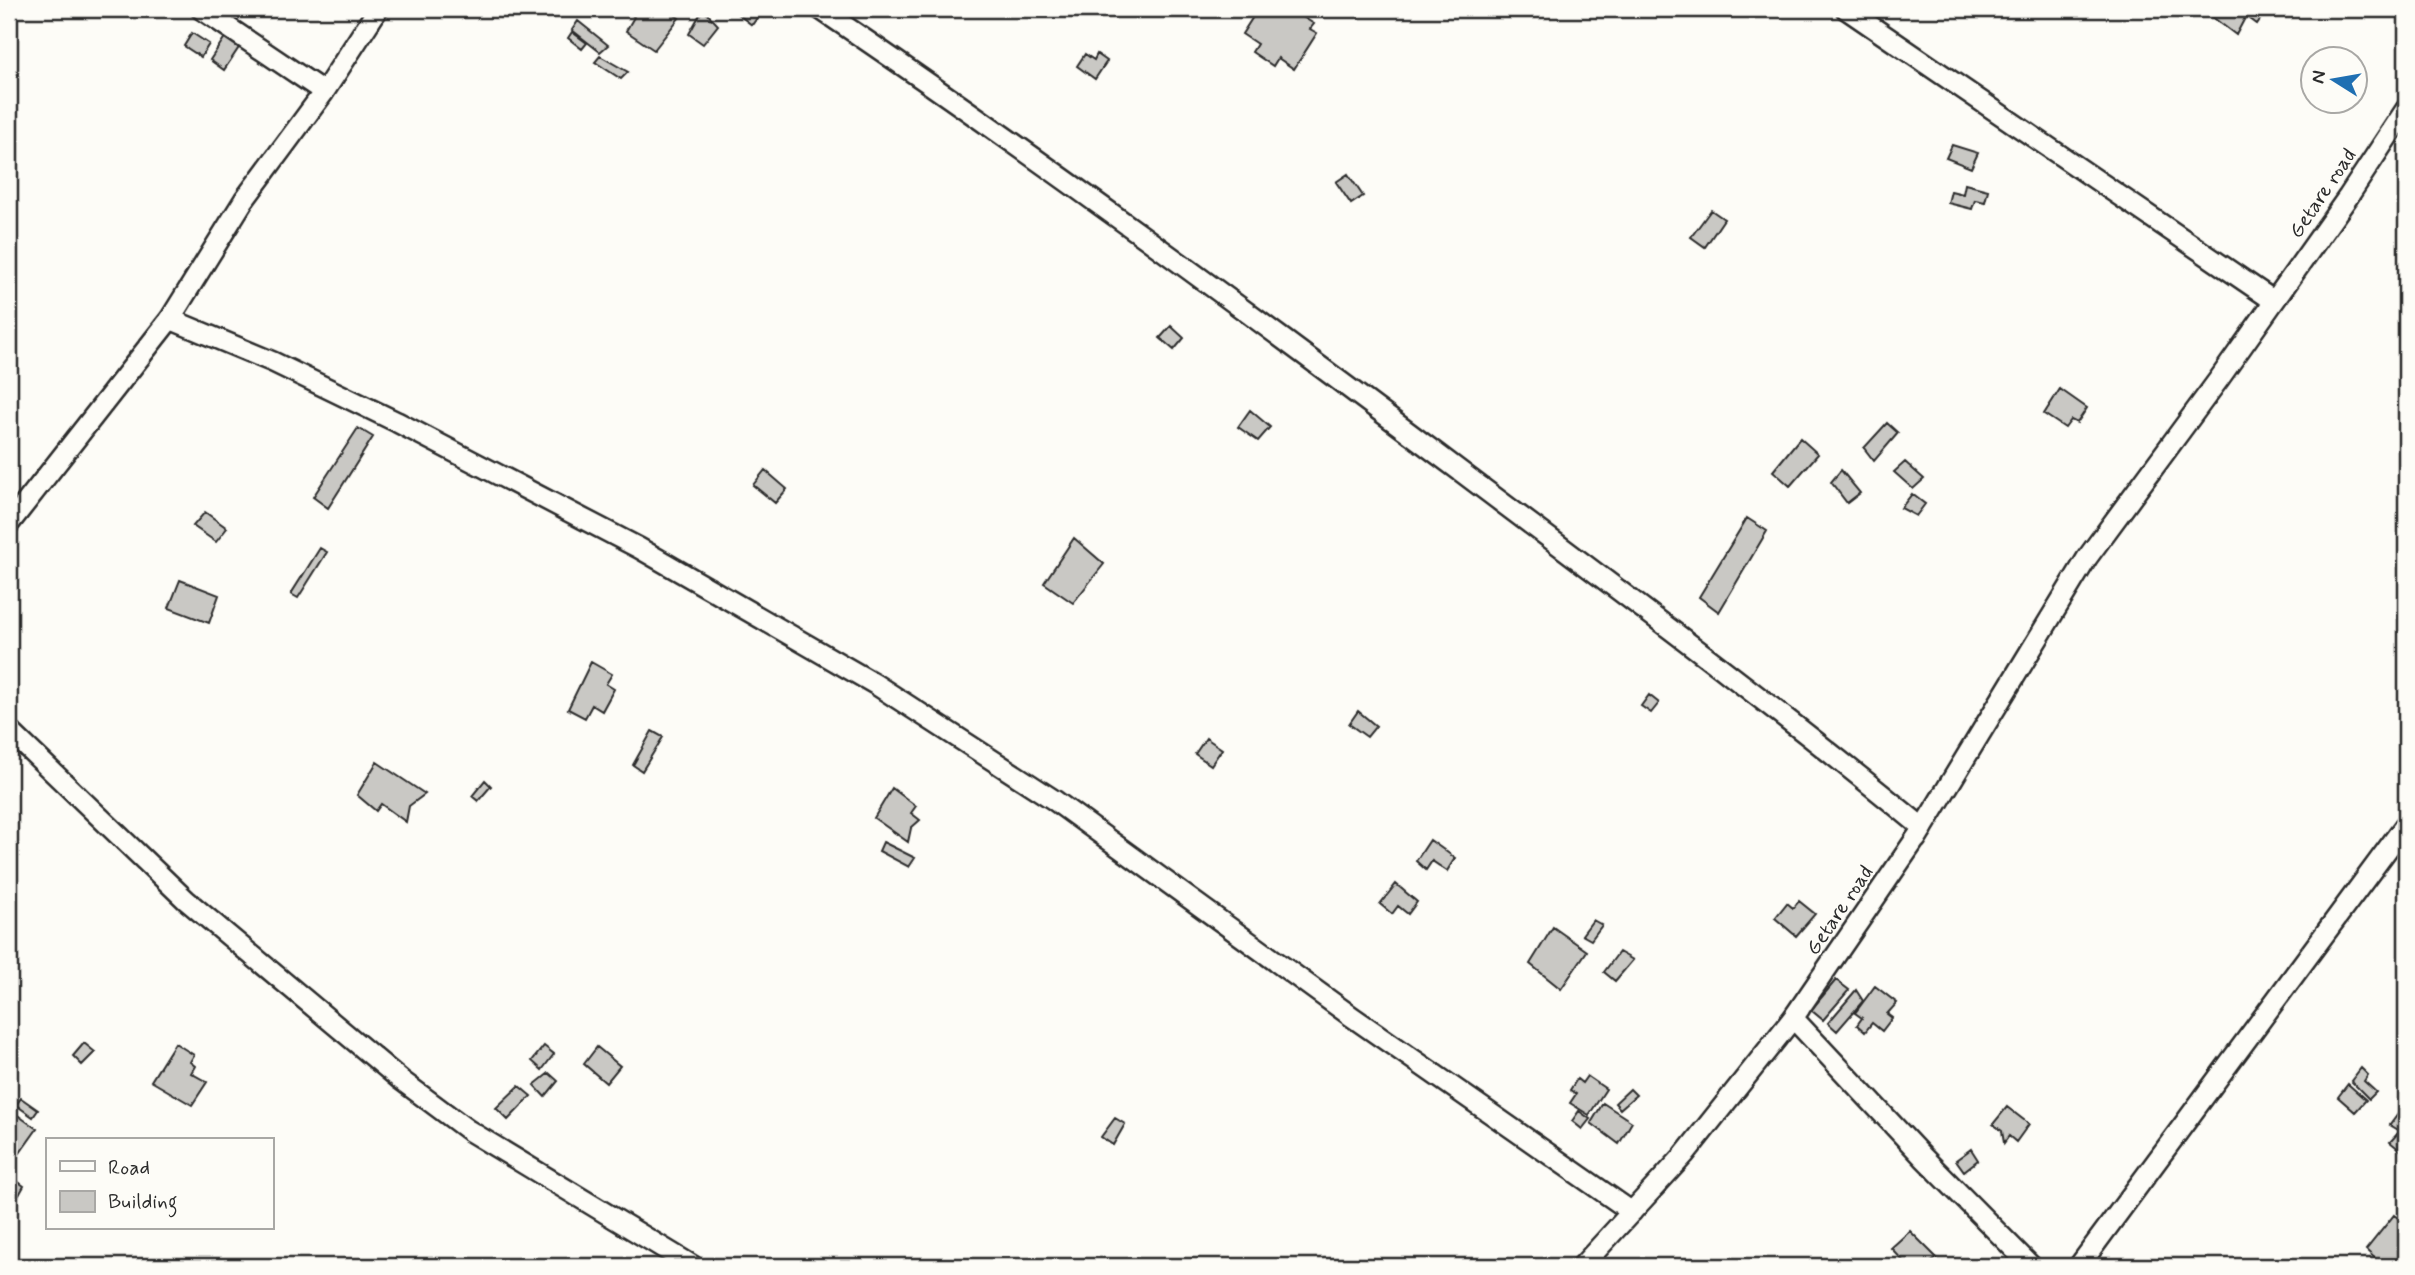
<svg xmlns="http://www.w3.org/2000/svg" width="2415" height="1275" viewBox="0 0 2415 1275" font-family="Mynerve,sans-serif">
<rect width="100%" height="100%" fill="#fdfcf7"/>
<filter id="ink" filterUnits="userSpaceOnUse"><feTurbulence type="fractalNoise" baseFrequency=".0143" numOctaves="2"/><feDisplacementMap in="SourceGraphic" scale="14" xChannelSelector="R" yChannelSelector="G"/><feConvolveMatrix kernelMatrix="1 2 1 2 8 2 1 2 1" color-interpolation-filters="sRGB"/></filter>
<g filter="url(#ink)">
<!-- building -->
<path fill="#c9c8c4" stroke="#2b2b2b" stroke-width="2" d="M633,9H666L679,18L654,50L626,31L634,17L630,13Z
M703,9L718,25L703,44L689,34Z
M731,9H759L762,11L752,25Z
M1258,9H1281L1292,16L1295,12L1314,24L1310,29L1317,33L1294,69L1278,58L1273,66L1252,52L1257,44L1242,34Z
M2215,9H2263L2266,11L2257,24L2246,16L2236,35L2211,16Z
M578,21L608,45L600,52L572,30Z
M572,32L587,43L582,49L568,38Z
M192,33L209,44L201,57L184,46Z
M227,34L242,43L224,70L210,60Z
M1085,54L1094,60L1097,54L1107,61L1095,79L1077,66Z
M600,56L628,72L621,79L595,62Z
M1952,145L1978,153L1971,168L1946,158Z
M1348,174L1363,196L1351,204L1336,182Z
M1965,184L1988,190L1985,202L1975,200L1972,209L1948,203L1951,191L1963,194Z
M1711,210L1724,219L1705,247L1691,237Z
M1171,326L1184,338L1174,350L1160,338Z
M2060,389L2087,408L2077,423L2071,420L2065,428L2044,414Z
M1250,410L1270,427L1258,441L1238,427Z
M1887,423L1898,433L1874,461L1864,448Z
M358,428L373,437L328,508L313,497Z
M1800,438L1818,454L1790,486L1773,471Z
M1905,462L1924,479L1913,489L1894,472Z
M765,470L787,489L775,503L753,485Z
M1841,470L1860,493L1847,503L1831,482Z
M1912,494L1925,504L1916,516L1901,508Z
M205,512L227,528L216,542L193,526Z
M1747,518L1767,531L1719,612L1699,597Z
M1074,538L1104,564L1073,603L1044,583Z
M320,548L327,552L298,598L291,594Z
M180,580L219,595L209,623L169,608Z
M591,662L612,674L606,684L614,689L602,711L592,705L585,718L568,709Z
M1649,695L1659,703L1651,713L1641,706Z
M1358,711L1376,726L1367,737L1349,724Z
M652,731L663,737L642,771L633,765Z
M1206,738L1222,749L1211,765L1195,754Z
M377,762L425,794L409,806L406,822L381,804L376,811L357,795Z
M485,780L491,786L478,801L472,796Z
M892,788L916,806L911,813L920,820L911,828L908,842L874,818Z
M1430,840L1455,858L1447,871L1432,861L1426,870L1416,861Z
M883,842L915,858L909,867L879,851Z
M1396,884L1417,902L1408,914L1398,906L1392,914L1380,904Z
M1799,901L1815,914L1796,936L1775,918L1787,903L1793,908Z
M1593,920L1602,925L1591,940L1582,935Z
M1553,927L1587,951L1561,989L1530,964Z
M1619,952L1633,960L1615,981L1604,972Z
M1836,980L1849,990L1823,1020L1811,1010Z
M1875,986L1897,1003L1887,1014L1892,1018L1882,1031L1872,1023L1865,1032L1857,1025L1862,1018L1855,1013Z
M1856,990L1863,1001L1837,1031L1828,1023Z
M84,1043L95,1052L82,1065L73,1056Z
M175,1043L194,1055L190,1062L195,1066L191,1073L207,1082L192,1105L151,1081Z
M544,1046L554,1054L542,1070L532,1061Z
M597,1047L620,1066L606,1083L584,1064Z
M2361,1068L2368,1075L2364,1081L2376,1092L2369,1099L2351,1081Z
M549,1073L558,1081L545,1097L534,1085Z
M1587,1076L1606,1089L1589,1115L1570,1103L1576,1094L1570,1090L1577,1079L1582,1083Z
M2348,1084L2366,1100L2355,1112L2338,1097Z
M519,1086L531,1096L508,1120L496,1108Z
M1630,1089L1636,1095L1620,1109L1615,1103Z
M21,1098L38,1110L33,1117L16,1105Z
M1603,1103L1632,1122L1619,1144L1591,1123Z
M2406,1103V1155L2390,1142L2400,1131L2390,1125Z
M2007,1107L2029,1124L2016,1142L2009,1136L2004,1143L2002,1131L1993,1124Z
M9,1109L37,1129L17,1157L9,1151Z
M1579,1111L1590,1119L1582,1129L1572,1121Z
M1115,1118L1125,1124L1113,1145L1101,1137Z
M1971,1149L1978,1160L1964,1171L1956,1160Z
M9,1175L24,1186L19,1195L9,1187Z
M2394,1215L2406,1224V1266H2383L2366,1250Z
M1910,1231L1937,1258L1926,1266H1908L1891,1248Z"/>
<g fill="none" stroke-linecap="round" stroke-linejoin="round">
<defs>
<path id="minor" d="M201,9L324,92
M820,9C1039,157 1252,315 1464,474C1618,590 1774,705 1923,828L1793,1018L1684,1155L1582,1266
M1846,9L2274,301
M170,319L273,362L397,422L639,548L875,684L1054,800L1351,1016L1632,1212
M9,524L170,319L244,200L324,92L378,9
M9,730L186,900L401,1080L468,1130L693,1266
M1916,839L2087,558L2219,379L2348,197L2406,109
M1800,1008L1793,1018L1924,1158L2031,1266
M2079,1266L2406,824"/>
</defs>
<!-- minor casing -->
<use href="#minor" stroke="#2b2b2b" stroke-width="24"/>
<!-- minor -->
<use href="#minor" stroke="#fdfcf7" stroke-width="19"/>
</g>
</g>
<g text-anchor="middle" stroke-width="5" stroke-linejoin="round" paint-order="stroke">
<!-- street labels -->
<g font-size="21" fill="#2b2b2b" stroke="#fdfcf7">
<text transform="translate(2322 193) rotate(-56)" y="7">Getare road</text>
<text transform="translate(1839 910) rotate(-56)" y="7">Getare road</text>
</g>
</g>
<!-- margin -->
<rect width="2415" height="1275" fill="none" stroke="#fdfcf7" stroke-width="35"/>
<rect x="18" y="18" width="2380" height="1240" fill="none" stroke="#2b2b2b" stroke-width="2.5" filter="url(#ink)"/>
<!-- legend -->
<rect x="46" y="1138" width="228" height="91" fill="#fdfcf7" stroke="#a9a8a5" stroke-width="2"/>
<rect x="60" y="1161" width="35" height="10" fill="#fdfcf7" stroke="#a9a8a5" stroke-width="2"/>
<text x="108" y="1174" font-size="21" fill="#2b2b2b">Road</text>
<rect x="60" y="1191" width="35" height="21" fill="#c9c8c4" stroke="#a9a8a5" stroke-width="2"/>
<text x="108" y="1208" font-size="21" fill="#2b2b2b">Building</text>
<!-- north arrow -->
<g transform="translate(2334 80) rotate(281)"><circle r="33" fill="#fdfcf7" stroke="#a9a8a5" stroke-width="2"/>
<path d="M0-5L12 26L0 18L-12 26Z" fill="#1f6fb2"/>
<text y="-10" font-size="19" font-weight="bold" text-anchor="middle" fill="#2b2b2b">N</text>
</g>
</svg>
